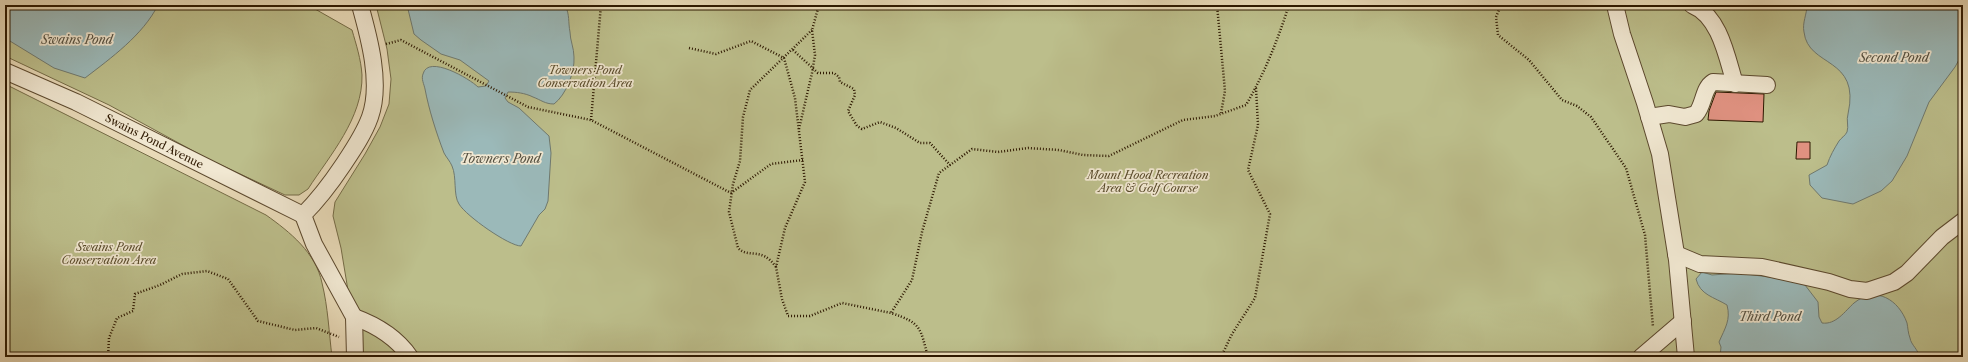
<svg xmlns="http://www.w3.org/2000/svg" width="1968" height="362" viewBox="0 0 1968 362" font-family="'Libre Caslon Text',serif">
<rect width="100%" height="100%" fill="#e9dbb9"/>
<filter id="stains"><feTurbulence type="fractalNoise" baseFrequency=".005" numOctaves="4"/><feColorMatrix values="0 0 0 0 .2 0 0 0 0 .09 0 0 0 0 .02 0 0 0 .5 -.17"/></filter>
<radialGradient id="worn" r=".72"><stop offset=".6" stop-color="#630" stop-opacity="0"/><stop offset="1" stop-color="#630" stop-opacity=".3"/></radialGradient>
<!-- green -->
<path fill="#bcbe8b" stroke="#746b46" d="M5,5H308L352,30C356,44 361,59 362,75C363,118 330,155 308,189L299,195H285L208,159L109,105L5,56Z
M376,5H1963V357H359L341,248L333,216L335,202L365,154L380,127L389,104L391,79L387,49Z
M5,84L266,215C290,232 316,253 322,283C328,307 329,333 332,357H5Z"/>
<!-- water -->
<path fill="#9bb9b9" stroke="#6f796f" d="M5,5H158C143,35 111,58 85,78L54,68L5,38Z
M407,5H565C570,15 568,22 570,32C570,40 574,48 574,57C575,72 566,95 554,104C545,104 541,100 533,97C525,93 516,92 508,92L505,98L508,102L519,108L549,136L551,153L548,201L545,209L539,215L521,246C509,246 466,216 459,204C453,195 457,177 452,166C450,161 446,157 444,153C436,132 429,110 425,89C424,84 421,79 423,74C428,54 470,79 478,87L486,86L489,81L460,60L441,54L421,40L414,34Z
M1807,5H1963V51L1960,58L1955,67L1929,102L1907,156L1892,181L1881,191L1853,204L1822,198L1810,185L1809,175L1827,165C1830,156 1834,149 1839,141C1841,138 1845,136 1847,132C1849,126 1846,120 1848,114C1861,56 1808,68 1804,32C1802,23 1807,14 1807,5Z
M1702,272L1712,275L1739,273L1783,279L1805,285L1818,302L1819,317L1822,323C1836,325 1845,311 1854,303C1876,285 1899,300 1907,323C1908,328 1908,333 1910,338C1911,345 1919,350 1919,357H1720L1721,347L1719,342C1725,328 1731,320 1727,305C1714,297 1700,295 1696,279Z"/>
<!-- building -->
<path fill="#df9180" stroke="#2d1800" d="M1716,92L1764,94L1763,122L1708,120L1709,111Z
M1797,142H1810V159H1796Z"/>
<g fill="none" stroke-linecap="round" stroke-linejoin="round">
<defs>
<g id="minor">
<path d="M1615,5L1622,34L1645,103L1660,154L1677,260L1686,357"/>
<path d="M1692,5C1720,16 1727,58 1735,84"/>
<path id="s1" d="M5,71L76,102L303,215"/>
<path d="M1649,117L1669,114L1685,117L1696,114C1704,105 1703,88 1713,82L1767,85"/>
<path d="M1676,254L1700,264L1762,267L1829,282L1850,289L1867,291L1894,282L1907,273L1942,237L1963,221"/>
<path d="M354,317C376,325 397,338 410,357"/>
<path d="M355,357L354,317L314,244L303,215C318,200 331,183 343,165C353,150 364,134 370,117C382,84 369,37 360,5"/>
<path d="M1641,357L1683,321"/>
</g>
</defs>
<!-- minor casing -->
<use href="#minor" stroke="#5c492e" stroke-width="18"/>
<!-- path -->
<path stroke="#2d1800" stroke-width="2.5" stroke-dasharray="1 2" stroke-linecap="butt" d="M1217,5L1225,91L1221,113
M1501,5L1496,17L1498,35L1529,60L1562,100L1577,106L1591,117L1626,168L1645,235L1653,327
M386,44L401,40L528,107L591,120L731,193L771,164L803,160
M689,48L716,54L751,41L784,58L795,98L805,182L785,228L776,267L782,299L788,316H810L842,303L891,313
M793,50L818,73H834L839,77L840,82L854,89L855,95L848,111L857,126L862,129L880,122L896,128L920,143H930L950,165
M591,120L601,5
M799,129L812,73L815,55L812,30L819,5
M776,267C761,246 749,259 738,248L729,212L733,184L740,161L743,117L750,90L812,30
M108,357L109,338L117,318L133,311L135,294L160,285L182,274L207,271L228,279L258,321L295,330L316,328L339,337
M928,357C920,328 922,323 891,313L912,280L922,232L939,173L972,149L998,152L1028,148L1059,150L1083,155L1109,156L1183,120L1215,116L1246,105C1265,72 1277,42 1289,5
M1221,357L1232,334L1255,298L1270,214L1248,170L1258,125L1256,88"/>
<!-- minor -->
<use href="#minor" stroke="#f1e8d2" stroke-width="16"/>
</g>
<g text-anchor="middle" stroke-width="3.5" stroke-linejoin="round" paint-order="stroke">
<!-- park labels -->
<g font-size="11" font-style="italic" fill="#584a2a" stroke="#f1e8d2">
<text x="585" y="74">Towners Pond<tspan x="585" dy="13">Conservation Area</tspan></text>
<text x="1148" y="179">Mount Hood Recreation<tspan x="1148" dy="13">Area &amp; Golf Course</tspan></text>
<text x="109" y="251">Swains Pond<tspan x="109" dy="13">Conservation Area</tspan></text>
</g>
<!-- street labels -->
<g font-size="11" fill="#2d1800" stroke="#f1e8d2">
<text dy="4" stroke="none"><textPath href="#s1" startOffset="165">Swains Pond Avenue</textPath></text>
</g>
<!-- water labels -->
<g font-size="12" font-style="italic" fill="#545041" stroke="#f1e8d2">
<text x="77" y="44">Swains Pond</text>
<text x="1894" y="62">Second Pond</text>
<text x="501" y="163">Towners Pond</text>
<text x="1770" y="321">Third Pond</text>
</g>
</g>
<!-- margin -->
<rect width="1968" height="362" fill="none" stroke="#e9dbb9" stroke-width="20"/>
<rect x="6" y="6" width="1956" height="350" fill="none" stroke="#2d1800" stroke-width="2"/>
<rect x="10" y="10" width="1948" height="342" fill="none" stroke="#2d1800"/>
<rect width="100%" height="100%" filter="url(#stains)"/>
<rect width="100%" height="100%" fill="url(#worn)"/>
</svg>
